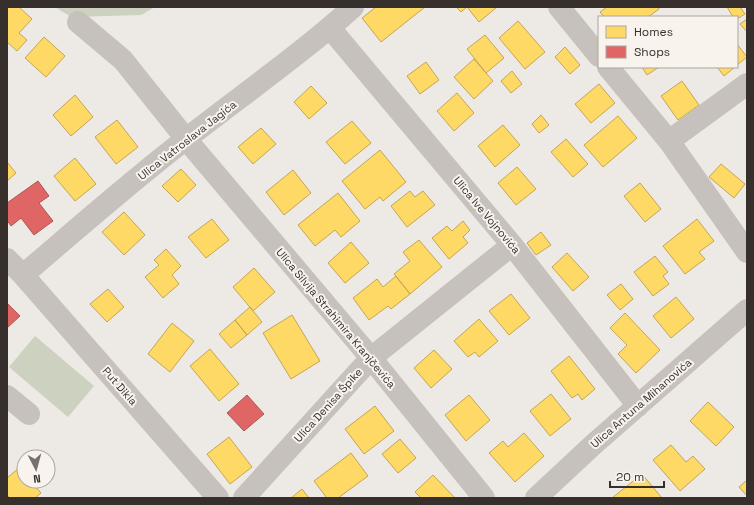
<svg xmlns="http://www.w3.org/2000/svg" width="754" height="505" viewBox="0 0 754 505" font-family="'Space Grotesk',sans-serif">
<rect width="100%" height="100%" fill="#ede9e4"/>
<!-- green -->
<path fill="#cdd1bf" d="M55,7H155L141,15L71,17Z
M35,336L94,386L68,417L9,367Z"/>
<!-- homes -->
<path fill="#ffd966" stroke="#c3a654" d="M7,7H19L32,19L19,33L27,40L17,51L7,42Z
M376,7H425L381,42L362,18Z
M456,7H467L461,12Z
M467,7H497L479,22Z
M607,7H658L659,9L648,17H604L600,12Z
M727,7H740L745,14L737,19V17H733Z
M747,19V32L740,24Z
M518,21L545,52L525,69L499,38Z
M485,35L504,58L486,73L467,49Z
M44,37L65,56L46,77L25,58Z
M737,44L747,57L737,65Z
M565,47L580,65L570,74L555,57Z
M474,59L493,81L474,99L454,77Z
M426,62L439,80L420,94L407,76Z
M642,67H659L647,75Z
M717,67H735L724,76Z
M512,71L522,84L511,93L501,81Z
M682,81L699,105L678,120L661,96Z
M599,84L615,103L591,123L575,104Z
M311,86L327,103L309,119L294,102Z
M457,93L474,113L454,131L437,111Z
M75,95L93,117L71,136L53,115Z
M541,115L549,125L539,133L532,124Z
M618,116L637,138L603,167L584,145Z
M117,120L138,147L116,164L95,137Z
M352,121L371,143L345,164L326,142Z
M503,125L520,145L495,167L478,146Z
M261,128L276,144L253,164L238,147Z
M566,139L588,164L573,177L551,152Z
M380,150L406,182L383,201L380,197L365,209L342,181Z
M75,158L96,184L75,201L54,176Z
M7,162L16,173L7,181Z
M721,164L745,184L734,198L709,177Z
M517,167L536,189L516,205L498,183Z
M181,169L196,185L178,202L162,186Z
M293,170L311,193L284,215L266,192Z
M640,183L661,209L645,222L624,196Z
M410,191L415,197L423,191L435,205L407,227L391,206Z
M338,193L360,221L341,237L335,230L315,246L298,225Z
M124,212L145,235L124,255L102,232Z
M212,219L229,240L206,258L188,237Z
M697,219L714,241L699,252L705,259L685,274L663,246Z
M463,221L470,230L463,237L468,243L449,259L432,238L447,226L452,231Z
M541,232L551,245L536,255L527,243Z
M419,240L442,267L410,294L394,274L410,261L403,252Z
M351,242L369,263L345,283L328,263Z
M166,249L181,266L172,275L179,284L163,298L145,277L159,265L154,260Z
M567,253L589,277L573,291L552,267Z
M655,256L668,272L663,276L669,284L653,296L634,272Z
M254,268L275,292L253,311L233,287Z
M396,276L410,294L391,309L388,306L369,320L353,298L377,279L383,287Z
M621,284L633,299L620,310L607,295Z
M108,289L124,307L107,322L90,304Z
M511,294L530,318L509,335L489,311Z
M676,297L694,319L671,338L653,316Z
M250,307L262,322L247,335L235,320Z
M625,313L660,350L636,373L618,354L627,345L610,328Z
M292,315L320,361L291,379L263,333Z
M479,319L498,341L479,357L475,352L468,357L454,341Z
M235,320L247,335L231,348L219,334Z
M172,323L194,341L170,372L148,354Z
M210,349L239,384L219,401L190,366Z
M434,350L452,369L431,388L414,368Z
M569,356L595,389L582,400L578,394L572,398L551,371Z
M551,394L571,419L550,436L530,411Z
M469,395L490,420L466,441L445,415Z
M708,402L734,427L716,446L690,421Z
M375,406L394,431L364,454L345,429Z
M524,433L544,456L515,482L489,453L503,441L508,447Z
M229,437L252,467L230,484L207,454Z
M400,439L416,458L398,473L382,454Z
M671,445L686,462L693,456L705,469L680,491L653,460Z
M351,453L368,476L338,498H327L314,481Z
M19,468L24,473V481H31L41,493L35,498H10L7,495V478Z
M642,474L662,498H612Z
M433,475L455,498H421L415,492Z
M747,480V496L739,487Z
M302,489L309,498H291Z"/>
<!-- shops -->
<path fill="#e06666" stroke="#ad5654" d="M38,181L49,196L39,203L53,221L34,235L21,218L11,226L7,220V203Z
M7,303L20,316L7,328Z
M247,395L264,414L244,431L227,413Z"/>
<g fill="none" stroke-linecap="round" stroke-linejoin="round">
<!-- minor -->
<path stroke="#c6c1bd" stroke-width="22" d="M559,7L599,56
M78,22L123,60L186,139L371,358L484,498
M330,28L512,245L638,406
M608,67L669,141L747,252
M669,141L747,84
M7,259L23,275L218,498
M23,275C77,229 130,182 186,139C242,95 300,55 353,7
M7,396L29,414
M244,498L371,358L512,245
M536,498L594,444L747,310"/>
</g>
<g text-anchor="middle" stroke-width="4" stroke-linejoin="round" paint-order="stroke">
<!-- street labels -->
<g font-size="11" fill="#372f2b" stroke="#f8f3ec">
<text transform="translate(187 140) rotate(-38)" y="4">Ulica Vatroslava Jagića</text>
<text transform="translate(487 215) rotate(50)" y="4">Ulica Ive Vojnovića</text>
<text transform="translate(336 318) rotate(50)" y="4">Ulica Silvija Strahimira Kranjčevića</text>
<text transform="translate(120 386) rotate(49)" y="4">Put Dikla</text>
<text transform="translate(641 403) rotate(-41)" y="4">Ulica Antuna Mihanovića</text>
<text transform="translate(328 405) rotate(-48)" y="4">Ulica Denisa Špike</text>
</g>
</g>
<!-- border -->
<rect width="754" height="505" fill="none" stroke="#372f2b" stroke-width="16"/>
<!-- legend -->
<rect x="598" y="16" width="140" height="52" fill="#f8f3ec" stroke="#aba59f"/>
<rect x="606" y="26" width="20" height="12" fill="#ffd966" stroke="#aba59f"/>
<text x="634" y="36" font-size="12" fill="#372f2b">Homes</text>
<rect x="606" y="46" width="20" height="12" fill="#e06666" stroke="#aba59f"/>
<text x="634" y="56" font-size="12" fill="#372f2b">Shops</text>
<!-- north arrow -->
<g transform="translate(36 469) rotate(174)"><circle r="19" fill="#f8f3ec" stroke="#aba59f"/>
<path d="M0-3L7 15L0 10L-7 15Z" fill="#77706c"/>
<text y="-6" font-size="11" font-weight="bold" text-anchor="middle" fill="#372f2b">N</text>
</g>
<!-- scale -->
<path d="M610 481v6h54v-6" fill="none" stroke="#372f2b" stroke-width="2"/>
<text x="616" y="481" font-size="12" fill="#372f2b" stroke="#f8f3ec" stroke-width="3" paint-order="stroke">20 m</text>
</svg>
